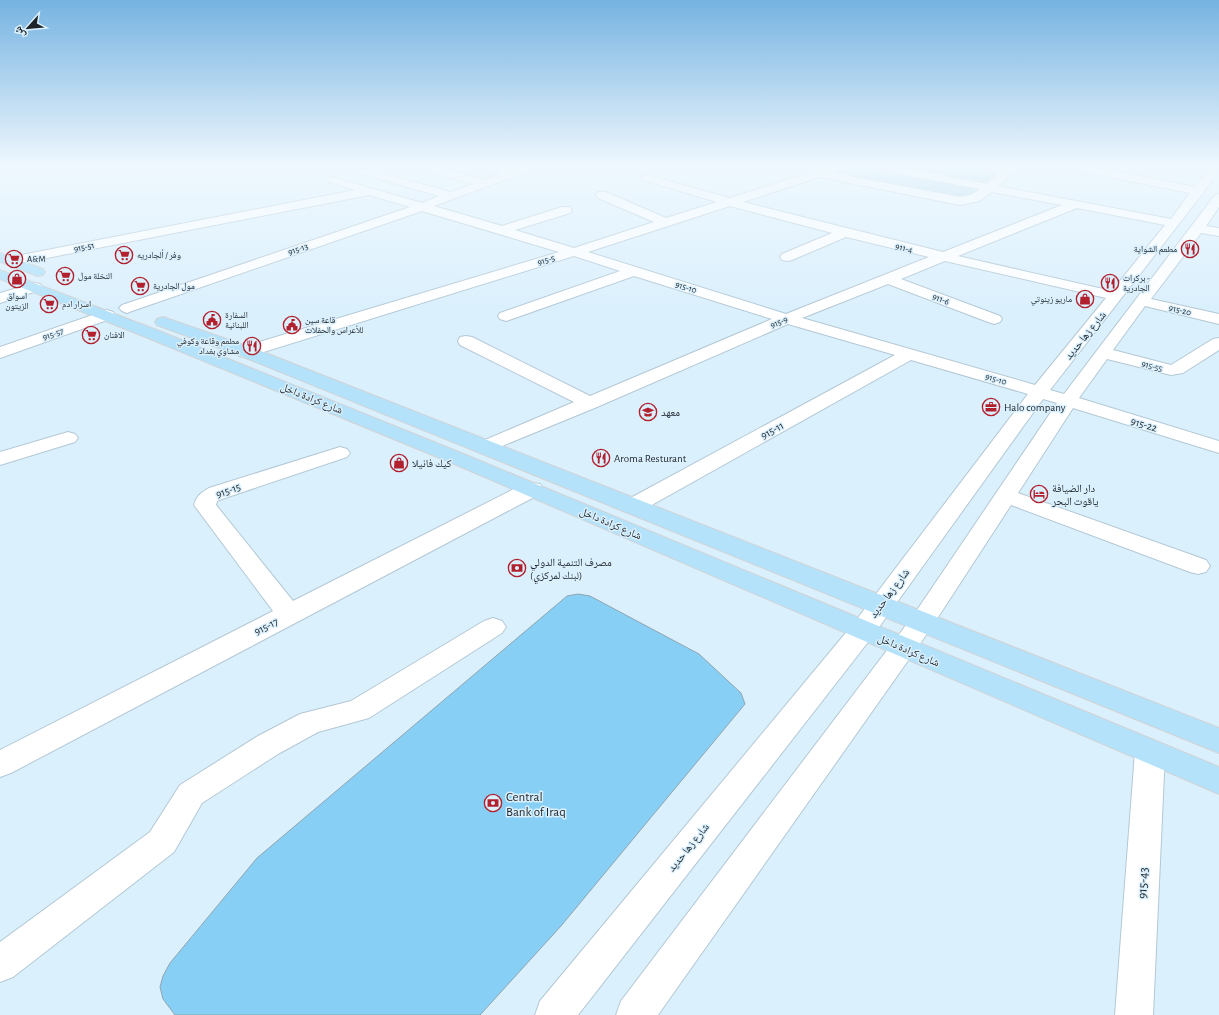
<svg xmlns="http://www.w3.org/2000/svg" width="1219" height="1015" viewBox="0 0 1219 1015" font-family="'Alegreya Sans','Noto Naskh Arabic',sans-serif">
<rect width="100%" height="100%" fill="#dbf0fd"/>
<!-- green -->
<path fill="#a9d3eb" d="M881,165C908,165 978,161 998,174L985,186Z
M853,166H859L983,190L965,200L835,174L834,173Z"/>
<!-- building -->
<path fill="#88cff6" stroke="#8fa4af" d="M578,594L590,596L699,654L741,693L745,704L561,926L480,1015H175L163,999L160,987L163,976L170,963L257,858L567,596Z"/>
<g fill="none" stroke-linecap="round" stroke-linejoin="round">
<defs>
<path id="minor" d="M410,165H429L484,180L502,174L476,167L475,165H496L513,169L524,165H541L540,167L434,206L502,226L562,207H570L572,210L570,213L515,230L574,248L654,222L598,198L596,195L598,192H606L666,218L717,202L643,180L641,178L643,176L647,175L730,198L833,165H851L850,167L833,173L960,197L971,195L980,189L870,168L865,165H890L987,184L999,173L975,168L970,165H996L1007,167L1011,165H1027L1011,174L998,186L1171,219L1190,193L1073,170L1067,167L1069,165H1082L1195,187L1211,165H1219V170L1203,193L1050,390L1064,394L1215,195L1219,194V207L1206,226L1219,228V236L1201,233L1151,299L1219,314V324L1145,306L1113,350L1171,365L1213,339L1219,338V350L1183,373L1171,375L1107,359L1079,398L1219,441V453L1073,408L1018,493L1206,560L1210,566L1206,572L1198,574L1190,572L1011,505L931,628L658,1015H616L621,1001L913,616L1057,403L1043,399L872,637L578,1015H535L540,1001L854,623L1028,394L911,360L641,511L633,513L625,511L622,506L625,501L895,355L788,324L597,407L485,453L478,451L475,447L478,443L574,402L460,345L458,341L460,337L466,336L472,337L590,396L772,319L634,276L512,319L506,321L500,319L498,316L500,313L620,271L574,256L251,356L245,357L239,356L237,352L239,348L559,252L422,211L132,311L127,313L122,311L119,308L122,305L410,207L369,195L11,265L6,264L4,261L6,258L11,257L355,190L329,182L327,180L329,178L333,177L422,203L439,196L362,174L360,172L362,170L366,169L451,192L473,184L411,167ZM820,177L960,205L979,201L992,192L1062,205L943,252L743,202ZM730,206L832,233L782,254L780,257L782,260L787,261L792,260L846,237L929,257L786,314L588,252ZM1077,208L1165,225L1112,291L958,256ZM945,261L1106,298L1035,385L802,318L888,284L988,322L994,324L1000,322L1002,319L1000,316L901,279Z
M558,165H572L567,168L559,167Z
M35,283L40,284L42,287L40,290L0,303V293Z
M107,310L113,312L115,315L113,318L0,358V347Z
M68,432L75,434L78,438L75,442L0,465V452Z
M340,447L347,449L350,453L347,457L225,498L217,501L216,505L293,601L524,484L532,483L540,484L543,489L540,494L11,773L0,777V750L273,611L194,505C197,495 201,493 209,488Z
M493,618L502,621L506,627L502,633L369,718L318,732L278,754L202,803L174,852L13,977L0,982V942L150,832L180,785L258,736L300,714L351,701L484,621Z
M1150,740L1161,743L1165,752L1153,1015H1115L1135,752L1139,743Z"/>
<path id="major" d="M0,253L43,269L45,272L43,275L38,276L0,262Z
M0,270L159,331L466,455L1219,767V794L452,463L148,338L0,279Z
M163,317L258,350L1219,728V753L246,358L157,325L155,322L157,319Z"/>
</defs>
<!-- minor casing -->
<use href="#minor" stroke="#b3c8d4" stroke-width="2"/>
<!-- major casing -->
<use href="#major" stroke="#d2d3d4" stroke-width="2"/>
<!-- minor -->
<use href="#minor" fill="#fff" fill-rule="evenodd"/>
<!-- major -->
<use href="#major" fill="#b4e2fa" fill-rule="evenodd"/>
</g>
<!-- sky -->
<linearGradient id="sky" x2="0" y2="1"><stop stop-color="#76b3e1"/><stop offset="0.54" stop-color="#eff8fe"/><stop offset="1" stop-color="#eff8fe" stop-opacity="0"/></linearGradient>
<rect width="1219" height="308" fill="url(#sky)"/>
<!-- icons -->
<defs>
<symbol id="restaurant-ring" viewBox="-11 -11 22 22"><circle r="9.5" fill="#dbf0fd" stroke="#b2202d" stroke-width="1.5"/><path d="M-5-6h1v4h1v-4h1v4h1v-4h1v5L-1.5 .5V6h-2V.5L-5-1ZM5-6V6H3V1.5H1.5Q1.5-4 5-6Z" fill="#b2202d"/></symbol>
<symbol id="supermarket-ring" viewBox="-11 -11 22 22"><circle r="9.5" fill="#dbf0fd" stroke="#b2202d" stroke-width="1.5"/><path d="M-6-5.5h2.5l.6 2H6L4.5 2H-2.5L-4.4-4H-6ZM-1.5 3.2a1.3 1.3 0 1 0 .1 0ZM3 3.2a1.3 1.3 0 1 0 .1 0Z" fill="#b2202d"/></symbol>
<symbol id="shop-ring" viewBox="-11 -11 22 22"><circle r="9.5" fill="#dbf0fd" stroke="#b2202d" stroke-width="1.5"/><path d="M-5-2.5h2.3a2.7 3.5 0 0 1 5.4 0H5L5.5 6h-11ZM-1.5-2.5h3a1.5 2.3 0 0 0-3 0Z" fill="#b2202d"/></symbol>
<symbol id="civic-ring" viewBox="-11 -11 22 22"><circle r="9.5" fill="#dbf0fd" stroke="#b2202d" stroke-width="1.5"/><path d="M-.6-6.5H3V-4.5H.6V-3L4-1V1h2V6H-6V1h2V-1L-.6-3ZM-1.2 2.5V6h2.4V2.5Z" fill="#b2202d"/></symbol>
<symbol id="office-ring" viewBox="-11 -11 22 22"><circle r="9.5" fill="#dbf0fd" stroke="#b2202d" stroke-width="1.5"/><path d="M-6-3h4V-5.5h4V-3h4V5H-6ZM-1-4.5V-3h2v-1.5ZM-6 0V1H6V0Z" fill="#b2202d"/></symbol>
<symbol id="school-ring" viewBox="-11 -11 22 22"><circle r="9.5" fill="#dbf0fd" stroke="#b2202d" stroke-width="1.5"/><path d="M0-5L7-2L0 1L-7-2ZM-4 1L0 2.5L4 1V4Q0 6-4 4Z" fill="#b2202d"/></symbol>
<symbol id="hotel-ring" viewBox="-11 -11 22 22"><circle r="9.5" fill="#dbf0fd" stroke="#b2202d" stroke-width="1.5"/><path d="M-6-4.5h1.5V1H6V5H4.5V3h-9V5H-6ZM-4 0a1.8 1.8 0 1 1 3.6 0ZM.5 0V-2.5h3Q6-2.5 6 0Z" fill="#b2202d"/></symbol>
<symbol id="bank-ring" viewBox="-11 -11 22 22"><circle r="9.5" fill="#dbf0fd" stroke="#b2202d" stroke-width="1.5"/><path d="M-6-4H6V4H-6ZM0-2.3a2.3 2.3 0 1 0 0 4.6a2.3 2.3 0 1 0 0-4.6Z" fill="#b2202d"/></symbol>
</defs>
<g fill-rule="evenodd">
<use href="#restaurant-ring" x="1180" y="239" width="20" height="20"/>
<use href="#supermarket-ring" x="114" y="245" width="20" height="20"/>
<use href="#supermarket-ring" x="4" y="249" width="20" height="20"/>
<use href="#supermarket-ring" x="55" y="266" width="20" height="20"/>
<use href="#shop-ring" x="7" y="269" width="20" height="20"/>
<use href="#restaurant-ring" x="1100" y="273" width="20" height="20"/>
<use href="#supermarket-ring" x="130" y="276" width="20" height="20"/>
<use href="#shop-ring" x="1075" y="289" width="20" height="20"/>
<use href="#supermarket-ring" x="39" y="294" width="20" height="20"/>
<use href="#civic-ring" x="202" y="310" width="20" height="20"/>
<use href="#civic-ring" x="282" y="315" width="20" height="20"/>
<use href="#supermarket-ring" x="81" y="325" width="20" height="20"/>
<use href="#restaurant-ring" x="242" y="336" width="20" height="20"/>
<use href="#office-ring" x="981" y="397" width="20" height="20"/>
<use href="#school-ring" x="638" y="402" width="20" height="20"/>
<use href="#restaurant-ring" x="591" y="448" width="20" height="20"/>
<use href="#shop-ring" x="389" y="453" width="20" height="20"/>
<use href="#hotel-ring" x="1029" y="484" width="20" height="20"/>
<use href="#bank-ring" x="507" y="558" width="20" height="20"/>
<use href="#bank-ring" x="483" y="793" width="20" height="20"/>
</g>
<g text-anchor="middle" stroke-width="3" stroke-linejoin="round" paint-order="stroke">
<!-- far-street labels -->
<g font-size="9" fill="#1c2429" stroke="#dbf0fd">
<text transform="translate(84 247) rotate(-11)" y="3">915-51</text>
<text transform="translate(904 248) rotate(14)" y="3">911-4</text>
<text transform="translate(298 249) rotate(-19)" y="3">915-13</text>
<text transform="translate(546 260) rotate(-17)" y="3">915-5</text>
<text transform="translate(686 287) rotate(17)" y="3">915-10</text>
<text transform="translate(941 299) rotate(21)" y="3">911-6</text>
<text transform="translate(1180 310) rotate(13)" y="3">915-20</text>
<text transform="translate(779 322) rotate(-23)" y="3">915-9</text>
<text transform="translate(53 334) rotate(-19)" y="3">915-57</text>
<text transform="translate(1152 366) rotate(14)" y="3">915-55</text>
<text transform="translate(996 379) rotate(16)" y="3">915-10</text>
</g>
<!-- far-poi labels -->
<g font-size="9" fill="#1c2429" stroke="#dbf0fd" text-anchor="start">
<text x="1177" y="252" text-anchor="end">مطعم الشواية</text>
<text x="137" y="258">وفر / ألجادريه</text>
<text x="27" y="262">A&amp;M</text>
<text x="78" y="279">النخلة مول</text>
<text x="1123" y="281">بركرات -<tspan x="1123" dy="10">الجادرية</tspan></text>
<text x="153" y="289">مول الجادرية</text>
<text x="17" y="299" text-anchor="middle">اسواق<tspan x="17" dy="10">الزيتون</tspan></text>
<text x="1072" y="302" text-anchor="end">ماريو زينوتي</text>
<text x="62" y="307">اسرار ادم</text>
<text x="225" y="318">السفارة<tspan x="225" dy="10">اللبنانية</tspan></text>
<text x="305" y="323">قاعة سين<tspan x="305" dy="10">للأعراس والحفلات</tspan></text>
<text x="104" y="338">الافنان</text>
<text x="239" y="344" text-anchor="end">مطعم وقاعة وكوفي<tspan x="239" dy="10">مشاوي بغداد</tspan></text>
</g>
<!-- street labels -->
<g font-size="11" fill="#1c2429" stroke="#dbf0fd">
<text transform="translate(1085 335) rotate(-51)" y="4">شارع زها حديد</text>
<text transform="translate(312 398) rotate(22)" y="4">شارع كرادة داخل</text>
<text transform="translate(1144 424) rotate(17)" y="4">915-22</text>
<text transform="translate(772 430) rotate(-29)" y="4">915-11</text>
<text transform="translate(228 490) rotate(-20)" y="4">915-15</text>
<text transform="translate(611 523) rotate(23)" y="4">شارع كرادة داخل</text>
<text transform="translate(889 593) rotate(-53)" y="4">شارع زها حديد</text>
<text transform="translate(266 626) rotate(-27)" y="4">915-17</text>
<text transform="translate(909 650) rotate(23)" y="4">شارع كرادة داخل</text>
<text transform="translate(688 847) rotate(-51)" y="4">شارع زها حديد</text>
</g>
<!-- poi labels -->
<g font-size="11" fill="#1c2429" stroke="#dbf0fd" text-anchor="start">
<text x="1004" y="411">Halo company</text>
<text x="661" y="416">معهد</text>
<text x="614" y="462">Aroma Resturant</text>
<text x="412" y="467">كيك فانيلا</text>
<text x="1052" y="492">دار الضيافة<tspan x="1052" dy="13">ياقوت البحر</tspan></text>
<text x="530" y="566">مصرف التنمية الدولي<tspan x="530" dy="13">(لبنك لمركزي)</tspan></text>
</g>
<!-- near-poi labels -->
<g font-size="13" fill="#1c2429" stroke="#dbf0fd" text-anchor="start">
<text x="506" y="801">Central<tspan x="506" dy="15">Bank of Iraq</tspan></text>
</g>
<!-- near-street labels -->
<g font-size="13" fill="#1c2429" stroke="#dbf0fd">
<text transform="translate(1142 883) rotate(-87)" y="5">915-43</text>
</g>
</g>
<!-- north arrow -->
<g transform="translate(28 28) rotate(243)" stroke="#dbf0fd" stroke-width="3" paint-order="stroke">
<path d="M0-3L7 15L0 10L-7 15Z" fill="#1c2429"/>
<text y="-6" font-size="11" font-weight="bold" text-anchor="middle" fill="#1c2429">ش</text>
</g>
</svg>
